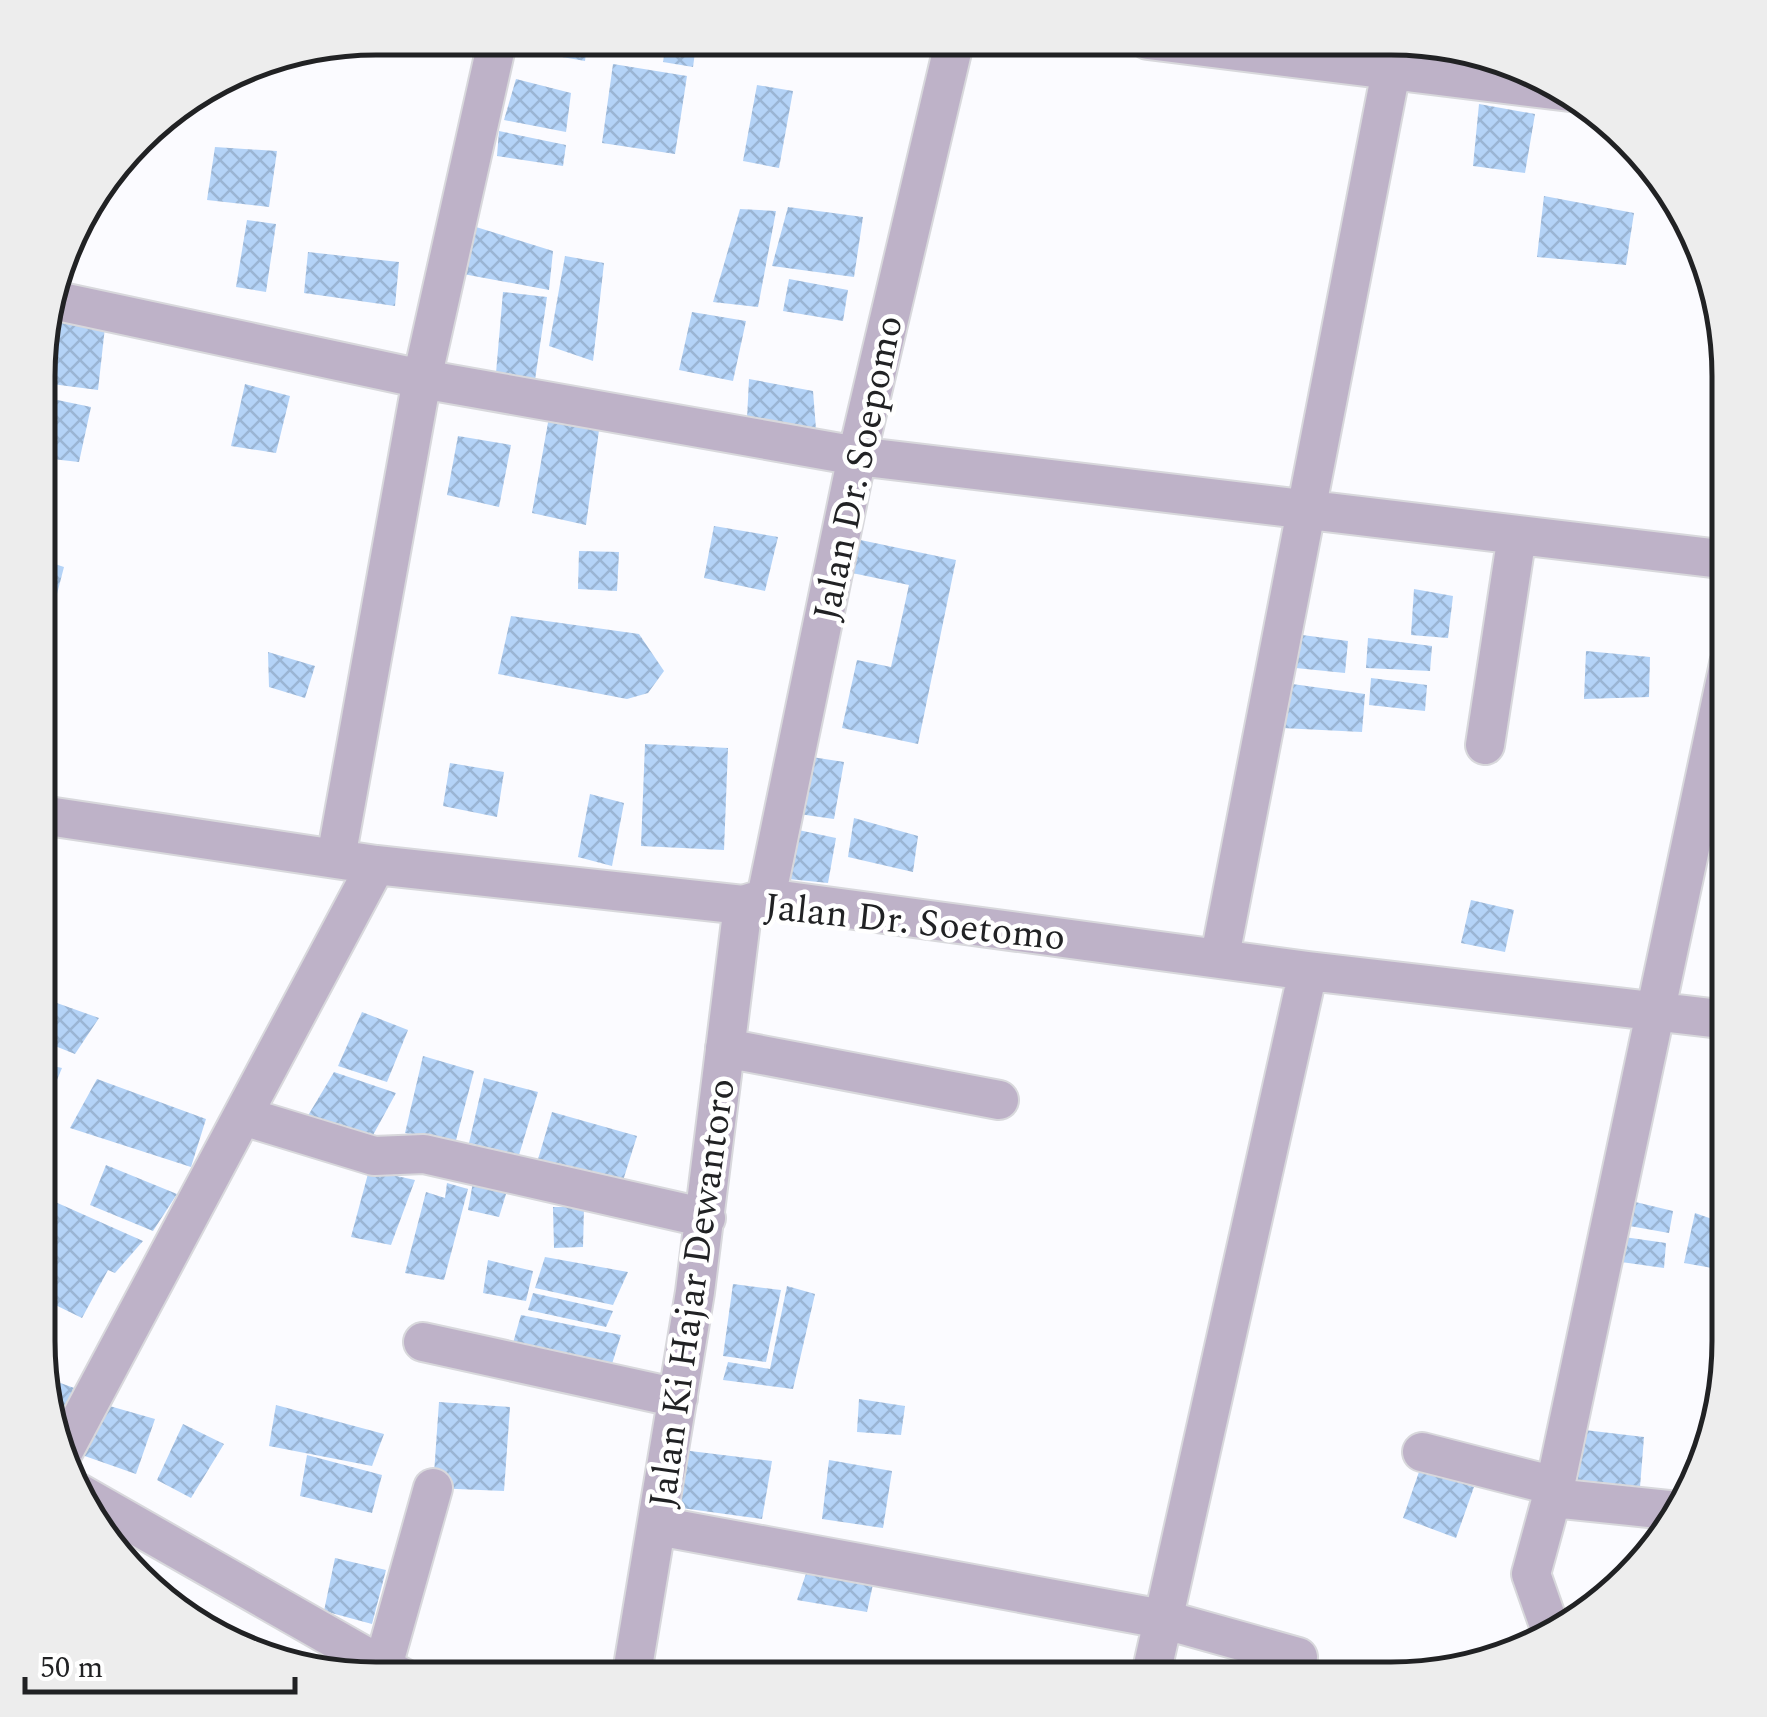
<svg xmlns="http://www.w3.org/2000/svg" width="1767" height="1717" viewBox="0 0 1767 1717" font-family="Spectral,serif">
<defs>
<pattern id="building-cross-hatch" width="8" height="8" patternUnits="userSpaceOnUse" patternTransform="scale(2.5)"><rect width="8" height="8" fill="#b4d3f7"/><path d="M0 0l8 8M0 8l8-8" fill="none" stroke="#9ab5d4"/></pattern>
</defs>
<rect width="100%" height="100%" fill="#fbfbff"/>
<!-- building -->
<path fill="url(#building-cross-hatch)" d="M506,38H588L585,61L505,47Z
M667,38H697L693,67L663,62Z
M709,38H749L746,57L707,51Z
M613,64L687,76L675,154L602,143Z
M516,79L571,93L566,132L504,120Z
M757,85L793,91L779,168L743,161Z
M1479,104L1535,114L1525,173L1473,166Z
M499,131L566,145L563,166L497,156Z
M215,147L277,151L269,207L207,200Z
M1544,196L1634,213L1626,265L1537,257Z
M788,207L863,217L854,277L772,266Z
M740,209L776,211L758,307L713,302Z
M247,220L276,224L266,292L236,287Z
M476,227L553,251L549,290L463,274Z
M308,252L399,262L395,306L304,293Z
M565,256L604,263L593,361L549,346Z
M789,279L848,290L843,321L783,311Z
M503,292L547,297L535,380L496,373Z
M692,312L746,321L733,381L679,370Z
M46,318L105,327L98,390L44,383Z
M749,379L813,391L816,429L747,419Z
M245,384L290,396L276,453L231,446Z
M43,397L91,407L79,462L43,458Z
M549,417L600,423L586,525L532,513Z
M458,436L511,445L499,507L447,495Z
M714,526L778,537L765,591L704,578Z
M827,533L956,560L918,744L842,728L857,660L891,667L909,585L819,566Z
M579,551L619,552L617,591L578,589Z
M43,560L64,567L51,617L42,615Z
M1414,589L1453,596L1448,638L1411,635Z
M511,616L639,634L664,671L648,693L627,699L498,674Z
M1287,633L1348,641L1345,673L1286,667Z
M1368,638L1432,646L1430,671L1366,668Z
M1586,651L1650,657L1649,697L1584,699Z
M268,652L315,666L305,698L269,687Z
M1371,678L1427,685L1425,711L1369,705Z
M1285,683L1365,694L1362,732L1282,728Z
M645,744L728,748L724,850L641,846Z
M799,755L844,762L834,819L792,813Z
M450,763L504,772L497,817L443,806Z
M590,794L624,803L612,866L578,857Z
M854,818L918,836L913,872L848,857Z
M789,828L836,838L828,883L779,878Z
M1471,900L1514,910L1505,952L1461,943Z
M40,997L99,1018L75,1054L40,1040Z
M362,1012L408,1030L387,1082L338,1066Z
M423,1056L474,1071L455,1144L405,1133Z
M40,1063L62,1068L44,1111L40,1110Z
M334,1072L396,1093L372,1137L306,1119Z
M484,1078L538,1092L519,1155L469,1143Z
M97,1079L206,1119L191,1167L70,1128Z
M552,1112L637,1136L621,1187L536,1166Z
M106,1165L177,1194L153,1231L90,1205Z
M369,1170L415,1180L391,1245L351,1237Z
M475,1171L510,1181L499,1217L468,1210Z
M447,1183L468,1189L444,1280L405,1273L426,1192L445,1198Z
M44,1197L143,1241L115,1273L108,1270L82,1318L39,1297V1220Z
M1627,1200L1673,1211L1669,1233L1624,1225Z
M553,1207H584L583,1247L554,1248Z
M1695,1213L1729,1225V1271L1684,1263Z
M1617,1236L1666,1243L1664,1268L1614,1261Z
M545,1257L628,1272L613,1305L535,1288Z
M488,1260L533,1271L526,1301L483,1293Z
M733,1284L781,1290L766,1362L723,1356Z
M787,1286L815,1294L793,1389L723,1380L728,1362L770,1369Z
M533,1293L595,1307L613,1311L606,1327L528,1310Z
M521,1315L621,1335L612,1364L513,1343Z
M38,1318L57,1327L38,1354Z
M41,1376L77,1389L54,1441Z
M859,1399L905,1406L901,1435L857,1432Z
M439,1402L510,1407L504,1491L433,1488Z
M99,1403L155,1419L136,1474L79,1454Z
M276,1405L384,1434L372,1466L269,1446Z
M183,1424L224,1444L191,1498L157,1480Z
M1576,1429L1644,1437L1640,1487L1570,1480Z
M682,1450L772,1461L762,1519L674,1507Z
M307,1455L382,1475L372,1513L300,1496Z
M829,1460L892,1471L883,1528L822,1519Z
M1420,1469L1474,1487L1456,1538L1403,1518Z
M335,1558L386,1570L372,1624L324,1611Z
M810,1562L875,1575L867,1612L797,1600Z"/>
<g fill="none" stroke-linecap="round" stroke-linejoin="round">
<defs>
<path id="minor" d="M1148,40L1570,92
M48,299L422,379L857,456L1729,560
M1485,745L1517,535
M41,815L376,865L743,905L766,898L1308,971L1729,1020
M336,858L422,379L498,38
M766,898L857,456L955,39
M1220,956L1397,40
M725,1048L999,1100
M243,1116L374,1156L424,1154L706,1218
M423,1342L678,1398
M1422,1452L1555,1486
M60,1458L376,865
M79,1493L405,1679
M1553,1498L1678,1511
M658,1526L1162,1619L1298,1657
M1552,1634L1531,1574L1555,1486L1729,664
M383,1666L433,1488
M631,1679L695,1292L743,905
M1150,1679L1308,971"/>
</defs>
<!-- minor casing -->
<use href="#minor" stroke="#d8d8dc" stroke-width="42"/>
<!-- minor -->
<use href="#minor" stroke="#beb2c8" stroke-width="38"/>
</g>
<g text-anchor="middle" stroke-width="9" stroke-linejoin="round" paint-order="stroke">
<!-- street labels -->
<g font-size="38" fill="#212224" stroke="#fff">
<text transform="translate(857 468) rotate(-78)" y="13">Jalan Dr. Soepomo</text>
<text transform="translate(915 921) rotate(6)" y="13">Jalan Dr. Soetomo</text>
<text transform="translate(691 1293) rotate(-82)" y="13">Jalan Ki Hajar Dewantoro</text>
</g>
</g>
<!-- crop -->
<path d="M0 0H1767V1717H0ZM376 55H1391A321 321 0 0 1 1712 376V1341A321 321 0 0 1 1391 1662H376A321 321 0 0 1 55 1341V376A321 321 0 0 1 376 55Z" fill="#ededed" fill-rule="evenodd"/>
<path fill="none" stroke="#212224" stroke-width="5" d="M376 55H1391A321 321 0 0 1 1712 376V1341A321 321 0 0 1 1391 1662H376A321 321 0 0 1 55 1341V376A321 321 0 0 1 376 55Z"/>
<!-- scale -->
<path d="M25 1677v15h270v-15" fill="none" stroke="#212224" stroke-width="5"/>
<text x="40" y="1677" font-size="30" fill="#212224" stroke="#ffffff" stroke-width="8" paint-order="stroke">50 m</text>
</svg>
